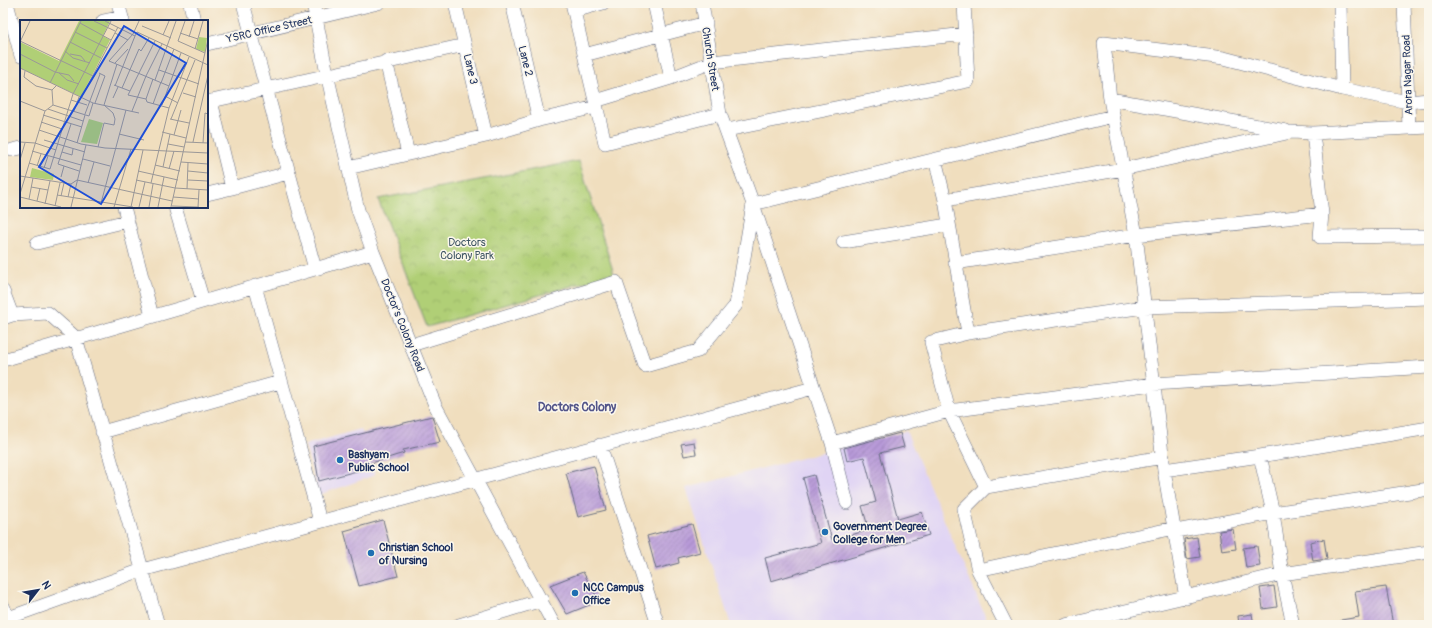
<svg xmlns="http://www.w3.org/2000/svg" width="1432" height="628" viewBox="0 0 1432 628" font-family="Pangolin,sans-serif">
<defs>
<pattern id="park-crowns" width="20" height="18" patternUnits="userSpaceOnUse"><rect width="20" height="18" fill="#b0cf76"/><path d="M2 6a3 3 0 1 1 6 0M12 15a3 3 0 1 1 6 0" fill="none" stroke="#97b268"/></pattern>
<pattern id="building-hatch" width="6" height="6" patternUnits="userSpaceOnUse"><rect width="6" height="6" fill="#b799d8"/><path d="M-1 1l2-2M0 6l6-6M5 7l2-2" fill="none" stroke="#947db2"/></pattern>
</defs>
<rect width="100%" height="100%" fill="#fbf7ec"/>
<filter id="ink" filterUnits="userSpaceOnUse"><feTurbulence type="fractalNoise" baseFrequency=".025" numOctaves="2"/><feDisplacementMap in="SourceGraphic" scale="8" xChannelSelector="R" yChannelSelector="G"/><feConvolveMatrix kernelMatrix="1 2 1 2 8 2 1 2 1" color-interpolation-filters="sRGB"/></filter>
<filter id="wash" filterUnits="userSpaceOnUse"><feTurbulence type="fractalNoise" baseFrequency=".012" numOctaves="4" result="noise"/><feDisplacementMap in="SourceGraphic" scale="16" xChannelSelector="R" yChannelSelector="G"/><feGaussianBlur stdDeviation="0.9" result="paint"/><feColorMatrix in="noise" values="0 0 0 0 0 0 0 0 0 0 0 0 0 0 0 0 0 1.4 0 .05"/><feComposite in="paint" operator="in"/></filter>
<g filter="url(#wash)">
<rect width="100%" height="100%" fill="#f0debe"/>
<!-- built -->
<path fill="#e0d4f4" d="M361,429L375,475L319,495L305,445Z
M906,431L989,625H731L686,488Z"/>
<!-- park -->
<path fill="url(#park-crowns)" stroke="#667f6a" d="M579,161L614,274L427,327L378,199Z"/>
<g id="blocks">
<!-- building -->
<path fill="url(#building-hatch)" d="M432,416L440,442L403,450L404,453L368,464V468L319,481L313,446Z
M900,433L904,447L880,453L898,519L922,512L929,535L771,581L765,558L821,543L803,478L814,475L832,540L869,530L862,506L876,502L864,457L847,461L844,448Z
M694,442L696,454L684,456L681,444Z
M594,466L606,510L578,517L566,473Z
M383,520L398,576L359,586L344,531Z
M692,524L700,552L678,558L679,563L656,569L647,536Z
M1233,529L1236,549L1222,551L1219,531Z
M1197,537L1200,557L1187,559L1184,539Z
M1324,539L1327,559L1313,561L1310,542Z
M1257,546L1260,566L1246,568L1243,548Z
M583,572L599,601L567,614L550,585Z
M1274,586L1277,607L1263,609L1260,588Z
M1386,587L1393,625H1341V620L1359,617L1355,591Z
M1252,614L1254,625H1239L1238,616Z"/>
</g>
</g>
<g filter="url(#ink)">
<use href="#blocks" fill-opacity="0" stroke="#666c80" stroke-width="1"/>
<g fill="none" stroke-linecap="round" stroke-linejoin="round">
<defs>
<path id="minor" d="M7,3L21,56
M118,3L123,21
M190,3L194,21
M243,3L315,269
M313,3L327,74L358,210L373,252L435,405L554,625
M455,3L486,136
M512,3L539,120
M572,3L605,143L720,114
M654,3L671,78
M702,3L720,114L753,204L832,443L847,503
M1340,3L1342,89
M1404,3L1409,128L1429,127
M574,11L603,3
M103,21L122,17
M207,44L378,3
M584,55L706,23
M386,61L408,154
M1110,99L1286,131
M211,101L232,188L288,173
M595,101L671,78L712,62L966,34
M207,102L465,45
M727,130L968,81L964,3
M1313,133L1322,214
M12,150L21,148
M935,159L945,200L968,333
M348,168L486,136L539,120L596,107
M207,194L232,188
M945,200L1123,169L1291,132L1313,133L1409,128
M124,207L152,316
M175,207L203,301
M843,242L948,225
M37,243L127,221
M955,263L1136,235L1322,214L1320,237L1429,236
M255,286L320,521
M3,291L12,315
M3,318L12,315L48,313L76,338L158,625
M411,345L616,282L645,366L698,351L736,305L753,204L1113,116
M3,360L373,252
M102,432L280,382
M832,443L949,411L1153,384L1429,367
M600,445L658,625
M1260,456L1273,513L1282,574L1293,625
M1164,470L1260,456L1429,428
M986,487L1163,457
M1176,531L1273,513L1429,489
M978,570L1175,528
M1186,598L1164,470L1136,235L1110,99L1104,43L1224,58L1342,89L1408,102L1429,100
M3,606L11,625
M8,618L142,570L813,388
M459,625L542,600
M1006,625L978,570L964,509L986,487L949,411L931,342L968,333L1144,307L1429,298
M1066,625L1282,574L1429,552"/>
</defs>
<!-- minor casing -->
<use href="#minor" stroke="#666c80" stroke-width="14"/>
<!-- minor -->
<use href="#minor" stroke="#fff" stroke-width="13"/>
</g>
</g>
<!-- markers -->
<g fill="#1f6fb2" stroke="#fbf7ec" stroke-width="1.5">
<circle cx="340" cy="460" r="4"/>
<circle cx="825" cy="532" r="4"/>
<circle cx="371" cy="553" r="4"/>
<circle cx="575" cy="593" r="4"/>
</g>
<g text-anchor="middle" stroke-width="3" stroke-linejoin="round" paint-order="stroke">
<!-- street labels -->
<g font-size="11" fill="#1b2f5e" stroke="#fbf7ec">
<text transform="translate(269 29) rotate(-13)" y="4">YSRC Office Street</text>
<text transform="translate(711 59) rotate(81)" y="4">Church Street</text>
<text transform="translate(526 61) rotate(76)" y="4">Lane 2</text>
<text transform="translate(471 69) rotate(77)" y="4">Lane 3</text>
<text transform="translate(1407 75) rotate(-92)" y="4">Arora Nagar Road</text>
<text transform="translate(403 325) rotate(68)" y="4">Doctor's Colony Road</text>
</g>
<!-- park labels -->
<g font-size="11" fill="#405764" stroke="#fbf7ec">
<text x="467" y="246">Doctors<tspan x="467" dy="13">Colony Park</tspan></text>
</g>
<!-- poi labels -->
<g font-size="11" font-weight="bold" fill="#1b2f5e" stroke="#fbf7ec" text-anchor="start">
<text x="348" y="458">Bashyam<tspan x="348" dy="13">Public School</tspan></text>
<text x="833" y="530">Government Degree<tspan x="833" dy="13">College for Men</tspan></text>
<text x="379" y="551">Christian School<tspan x="379" dy="13">of Nursing</tspan></text>
<text x="583" y="591">NCC Campus<tspan x="583" dy="13">Office</tspan></text>
</g>
<!-- neighbourhood labels -->
<g font-size="12" font-weight="bold" fill="#525489" stroke="#fbf7ec">
<text x="577" y="411">Doctors Colony</text>
</g>
</g>
<!-- overview -->
<g transform="translate(20 20)">
<rect width="188" height="188" fill="#f0debe"/>
<path d="M59,1H90L83,16L90,20L61,77L0,48V22L39,41ZM179,17L187,18L185,32L176,29ZM69,99L83,103L77,124L61,122ZM12,148L34,154L33,160L10,157Z" fill="#b0cf76"/>
<path fill="none" stroke="#9b9898" stroke-width="1" d="M74,1L95,11M85,1L115,16L117,12L188,45M119,1L113,14L89,41L149,66M165,1L158,21L185,33M60,3L91,20M122,6L151,18M55,12L87,28M95,13L108,20M160,13L178,19M143,15L149,1M169,17L174,1M0,21L73,56M135,21L108,75L126,79L127,82L149,88M0,22L10,1M50,22L81,38M175,29L183,1M45,31L53,38L70,43M0,34L35,52L49,55L54,61M50,34L61,36L65,41M95,43L108,29M0,48L73,83L119,93M139,50L179,64M5,51L4,57L16,66L32,70L36,66M39,53L47,60L59,64M135,60L156,1M30,63L61,1M141,63L154,29M94,65L110,71M95,66L115,16M102,68L119,29L121,31L129,18M32,70L33,85M163,73L176,77M145,76L158,83M61,78L98,7M93,78L98,67M126,79L133,59M51,80L67,85M0,81L25,91L33,85M75,83L85,56L79,53M133,84L141,62M33,85L69,96L73,83M142,85L161,33M28,89L63,101M54,91L59,77M112,91L126,56L142,24M65,94L80,54M23,95L62,107M150,99L169,103M151,99L175,40M21,102L42,109M19,110L61,124L85,128L188,133M142,112L166,118M99,114L124,120M154,115L161,90M24,120L65,132M0,122L15,123L36,130M165,122L188,123M173,122L188,55M57,123L65,95M183,123L185,93L188,94M148,124L164,127M78,127L84,103L94,105L95,99L93,93L84,85L97,44M12,131L61,145M42,132L52,135L53,129M63,139L90,146M0,140L5,123M161,142L188,144M9,143L30,149L53,74L91,1M135,145L160,151M17,146L21,134M44,146L38,144L51,104M143,147L150,114M24,148L28,136M149,149L154,131M118,151L158,160M168,151L188,153M0,156L51,164M41,157L44,146L59,151M116,160L155,168L188,170M168,160L188,161M68,163L74,142M131,163L149,88L169,37M11,167L28,170L30,161M167,169L168,143M0,174L25,91M37,175L113,187M41,176L44,163M0,177L41,187M48,177L51,164L57,160L152,181M153,177L179,179M9,179L13,158M17,181L20,168M81,183L106,90M25,184L28,170M35,186L40,163M152,186L179,187M51,187L66,125M94,187L111,129M111,187L123,130M119,187L125,162M129,187L133,164M138,187L144,157M151,187L188,19M178,187L179,170"/>
<path fill="#1d4ed8" fill-opacity="0.15" stroke="#1d4ed8" stroke-width="2" d="M104,6L166,43L81,184L19,147Z"/>
<rect width="188" height="188" fill="none" stroke="#1b2f5e" stroke-width="2"/>
</g>
<!-- margin -->
<rect width="1432" height="628" fill="none" stroke="#fbf7ec" stroke-width="16"/>
<!-- north arrow -->
<g transform="translate(38 590) rotate(59)" stroke="#fbf7ec" stroke-width="3" paint-order="stroke">
<path d="M0-3L7 15L0 10L-7 15Z" fill="#1b2f5e"/>
<text y="-6" font-size="11" font-weight="bold" text-anchor="middle" fill="#1b2f5e">N</text>
</g>
</svg>
